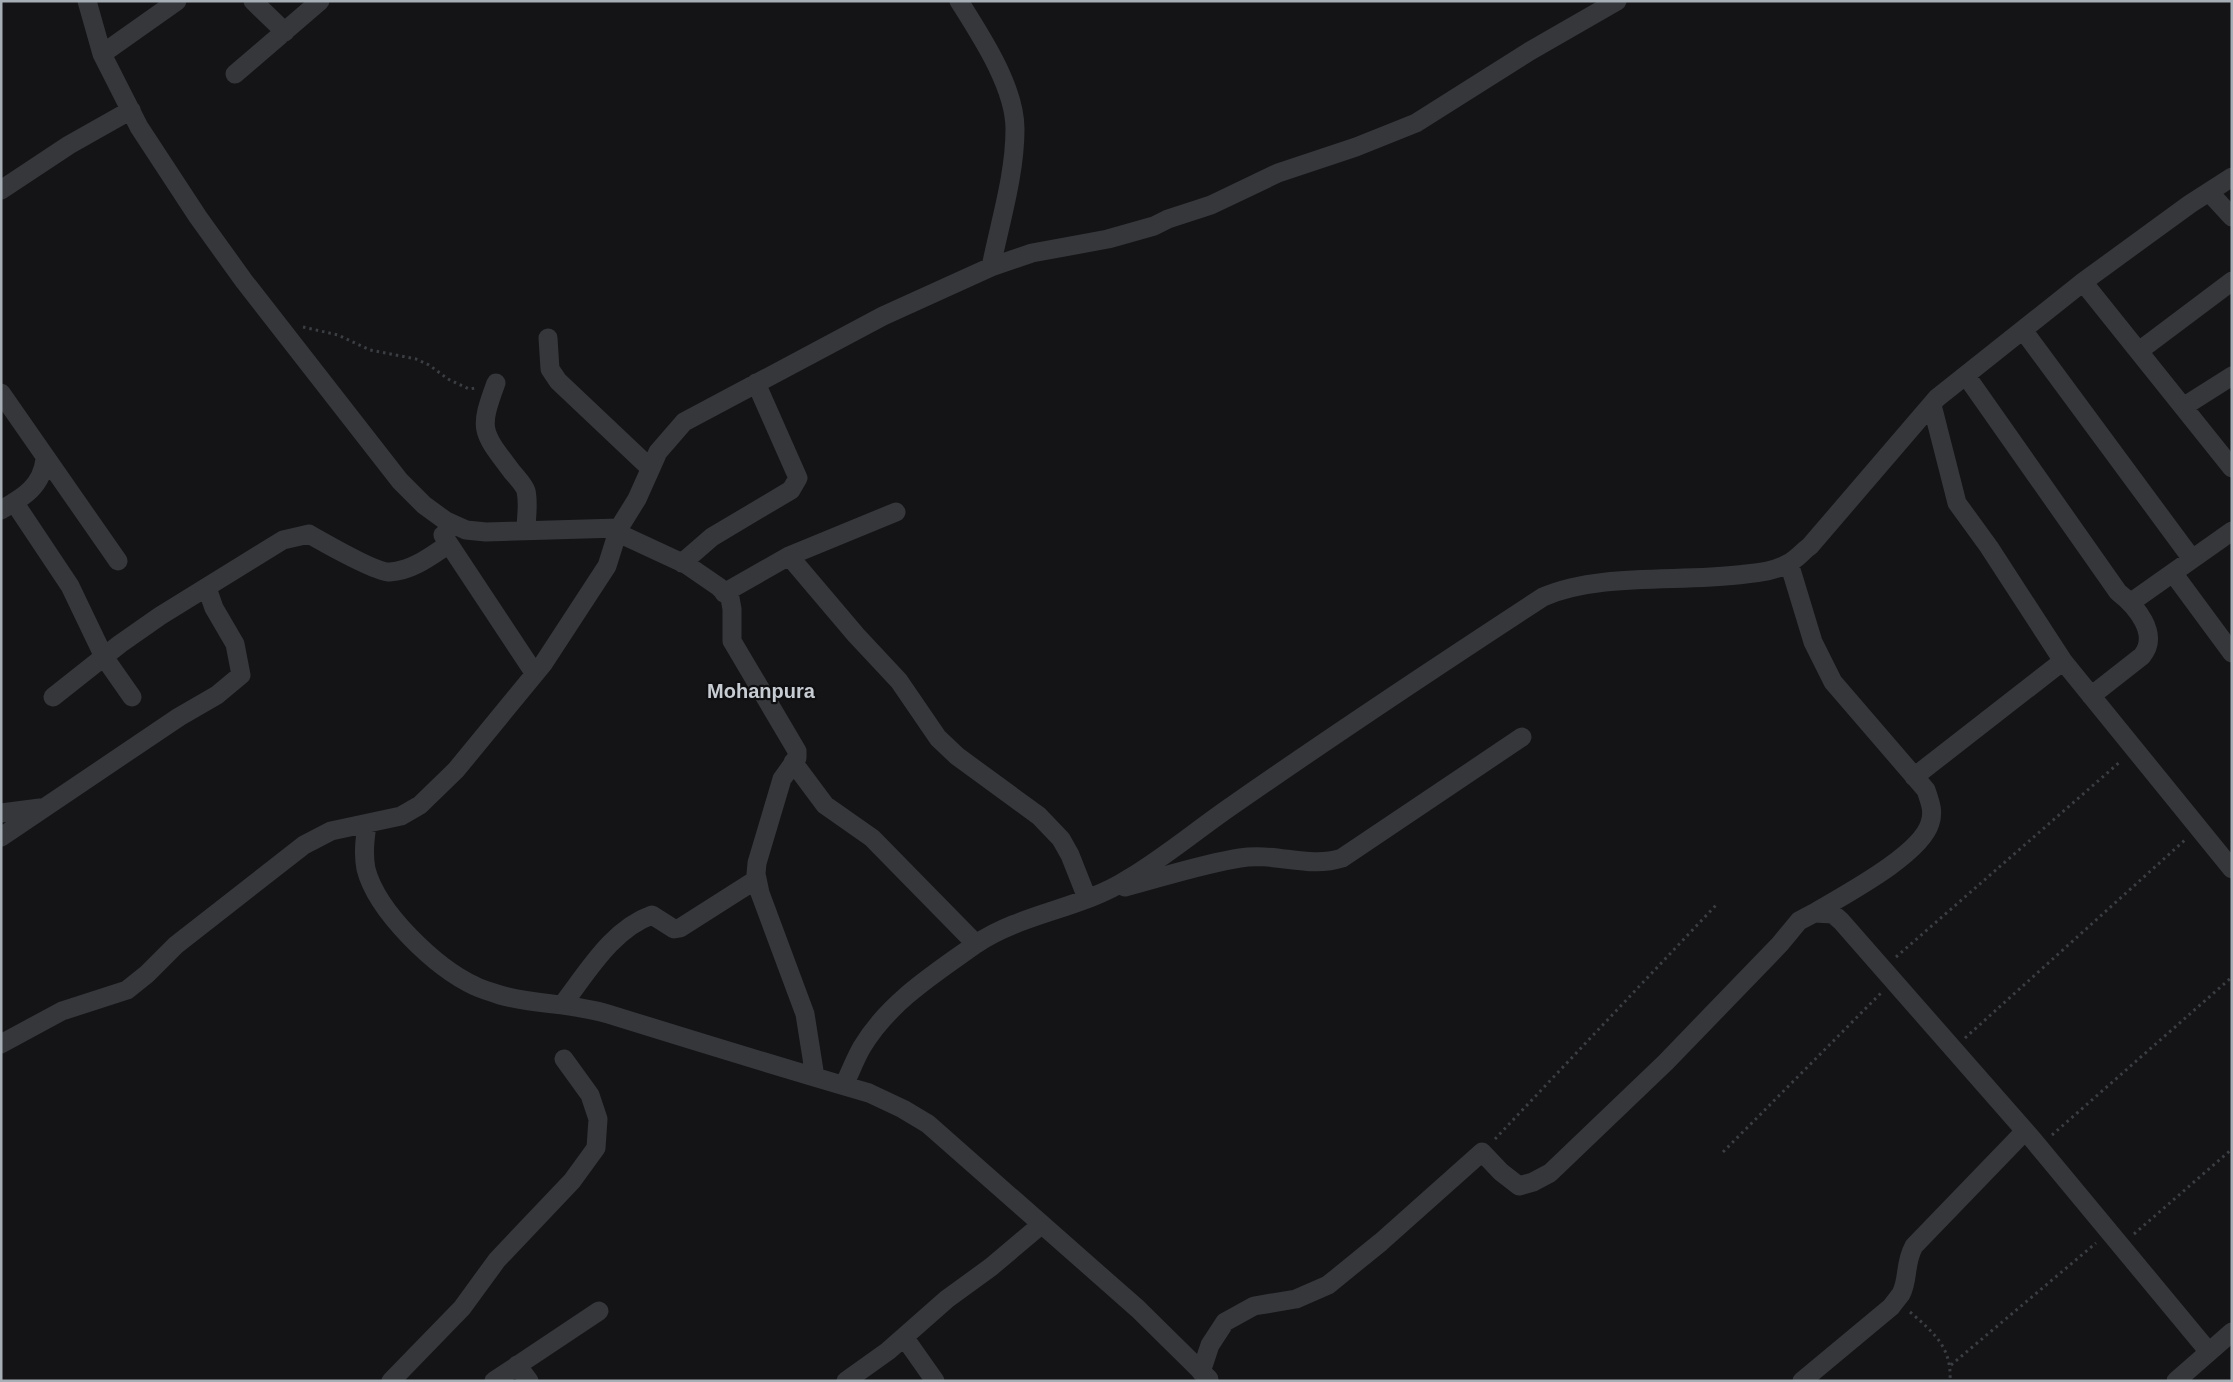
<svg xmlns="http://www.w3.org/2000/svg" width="2233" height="1382" viewBox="0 0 2233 1382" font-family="Arial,sans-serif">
<rect width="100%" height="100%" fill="#141416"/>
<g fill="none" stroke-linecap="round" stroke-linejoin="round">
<!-- path -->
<path stroke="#3b3e42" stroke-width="3" stroke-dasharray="2.5 4" stroke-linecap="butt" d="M303,327L338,335L370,350L416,359L429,365L448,379L469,389L476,388
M1896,957L2121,761
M1965,1038L2186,839
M2052,1135L2232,977
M1495,1139L1718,903
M1723,1152L1881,993
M2134,1234L2232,1149
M1910,1312C1933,1332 1952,1347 1950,1381
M1951,1365L2096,1243"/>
<!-- minor -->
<path stroke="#35373b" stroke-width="19" d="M87,1L102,54L139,127L198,217L244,281L400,481L424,505L446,521L466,530L486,532L619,528
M253,1L285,32
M959,1C981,36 1015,87 1015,129C1015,175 1000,222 991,267
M102,54L177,1
M235,74L320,1
M1,190L69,145L131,110
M2209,192L2232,217
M2083,282L2232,468
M2023,330L2192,559
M548,338L550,369L558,381L650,468
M2139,351L2232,281
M1967,377L2118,592C2136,606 2160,634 2142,656L2091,696
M496,383C479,429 481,431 510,469C515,476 524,484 526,491C529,504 526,518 526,530
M1,393L118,561
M1932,405L1957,503L1989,547L2063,661L2232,869
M2183,407L2232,376
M14,502L70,586L104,657L132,697
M1,510C24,497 42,486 45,459
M618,533L687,565L719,587L730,598L732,609V641L797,751V758L782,779L757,863L756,874L760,893L805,1014L815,1077
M443,535L535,674
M789,556L856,635L899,681L938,738L957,756L1039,816L1061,839L1070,855L1087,898
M682,563L712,537L791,490L798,478L756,383
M1789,563L1813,642L1833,682L1926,790C1930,802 1934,811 1930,823C1921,855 1842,896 1814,913
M2173,573L2232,653
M724,593L789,556L896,512
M2130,603L2232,531
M53,697L120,644L160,616L283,540L309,534C323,542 377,573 390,572C412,571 431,556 449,544
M793,762L825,805L872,838L976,944
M1914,777L2063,661
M1,813L40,808
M367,824C365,839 363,854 366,869C377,912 436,968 475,986C483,990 492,992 500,995C535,1005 573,1003 608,1014C695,1041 782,1068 869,1093L903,1109L928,1124L1138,1309L1209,1379
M1,837L179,717L217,695L241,675L235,644L214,608L207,588
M1125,887C1163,877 1202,864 1240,858C1275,852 1309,869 1342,858L1522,737
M562,1005C587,973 612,929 652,915L674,929L680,928L757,879
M1,1044L62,1011L127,990L147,974L176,945L304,845L331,831L401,816L420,805L456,770L543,664L607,566L619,528L637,499L658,452L684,422L883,316L991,267L1032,253L1108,239L1154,226L1168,219L1211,205L1278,173L1356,147L1416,123L1530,51L1617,1
M844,1085C850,1073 855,1059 862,1047C889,1002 934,974 976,944C1022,913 1081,909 1128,879C1165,857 1198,829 1233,805C1335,734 1439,665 1543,597C1598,573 1677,582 1737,575C1754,573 1774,572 1789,563C1797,559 1803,551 1810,546L1937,398L2083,282L2190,204L2232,177
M904,1337L935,1381
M517,1365L529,1381
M1201,1372L1210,1345L1225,1322L1254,1306L1296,1299L1328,1285L1381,1242L1482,1152L1501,1172L1519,1186L1533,1182L1550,1173L1666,1062L1780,944L1799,921L1814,913L1833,914L1841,921L2034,1141L2209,1352
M391,1381L462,1308L497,1260L572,1181L596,1148L598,1119L590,1095L564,1059
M494,1381L599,1311
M846,1381L888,1351L947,1299L991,1267L1042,1224
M1802,1381L1891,1307C1894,1303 1898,1298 1901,1294C1909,1279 1904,1264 1914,1246L2025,1131
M2176,1381L2232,1332"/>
</g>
<g text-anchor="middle" stroke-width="4.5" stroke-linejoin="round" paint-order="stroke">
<!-- quarter labels -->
<g font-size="20" font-weight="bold" fill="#c7ccd2" stroke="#0f0f11">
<text x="761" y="698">Mohanpura</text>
</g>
</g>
<!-- border -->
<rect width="2233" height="1382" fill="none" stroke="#a6aeb6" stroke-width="5"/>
</svg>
